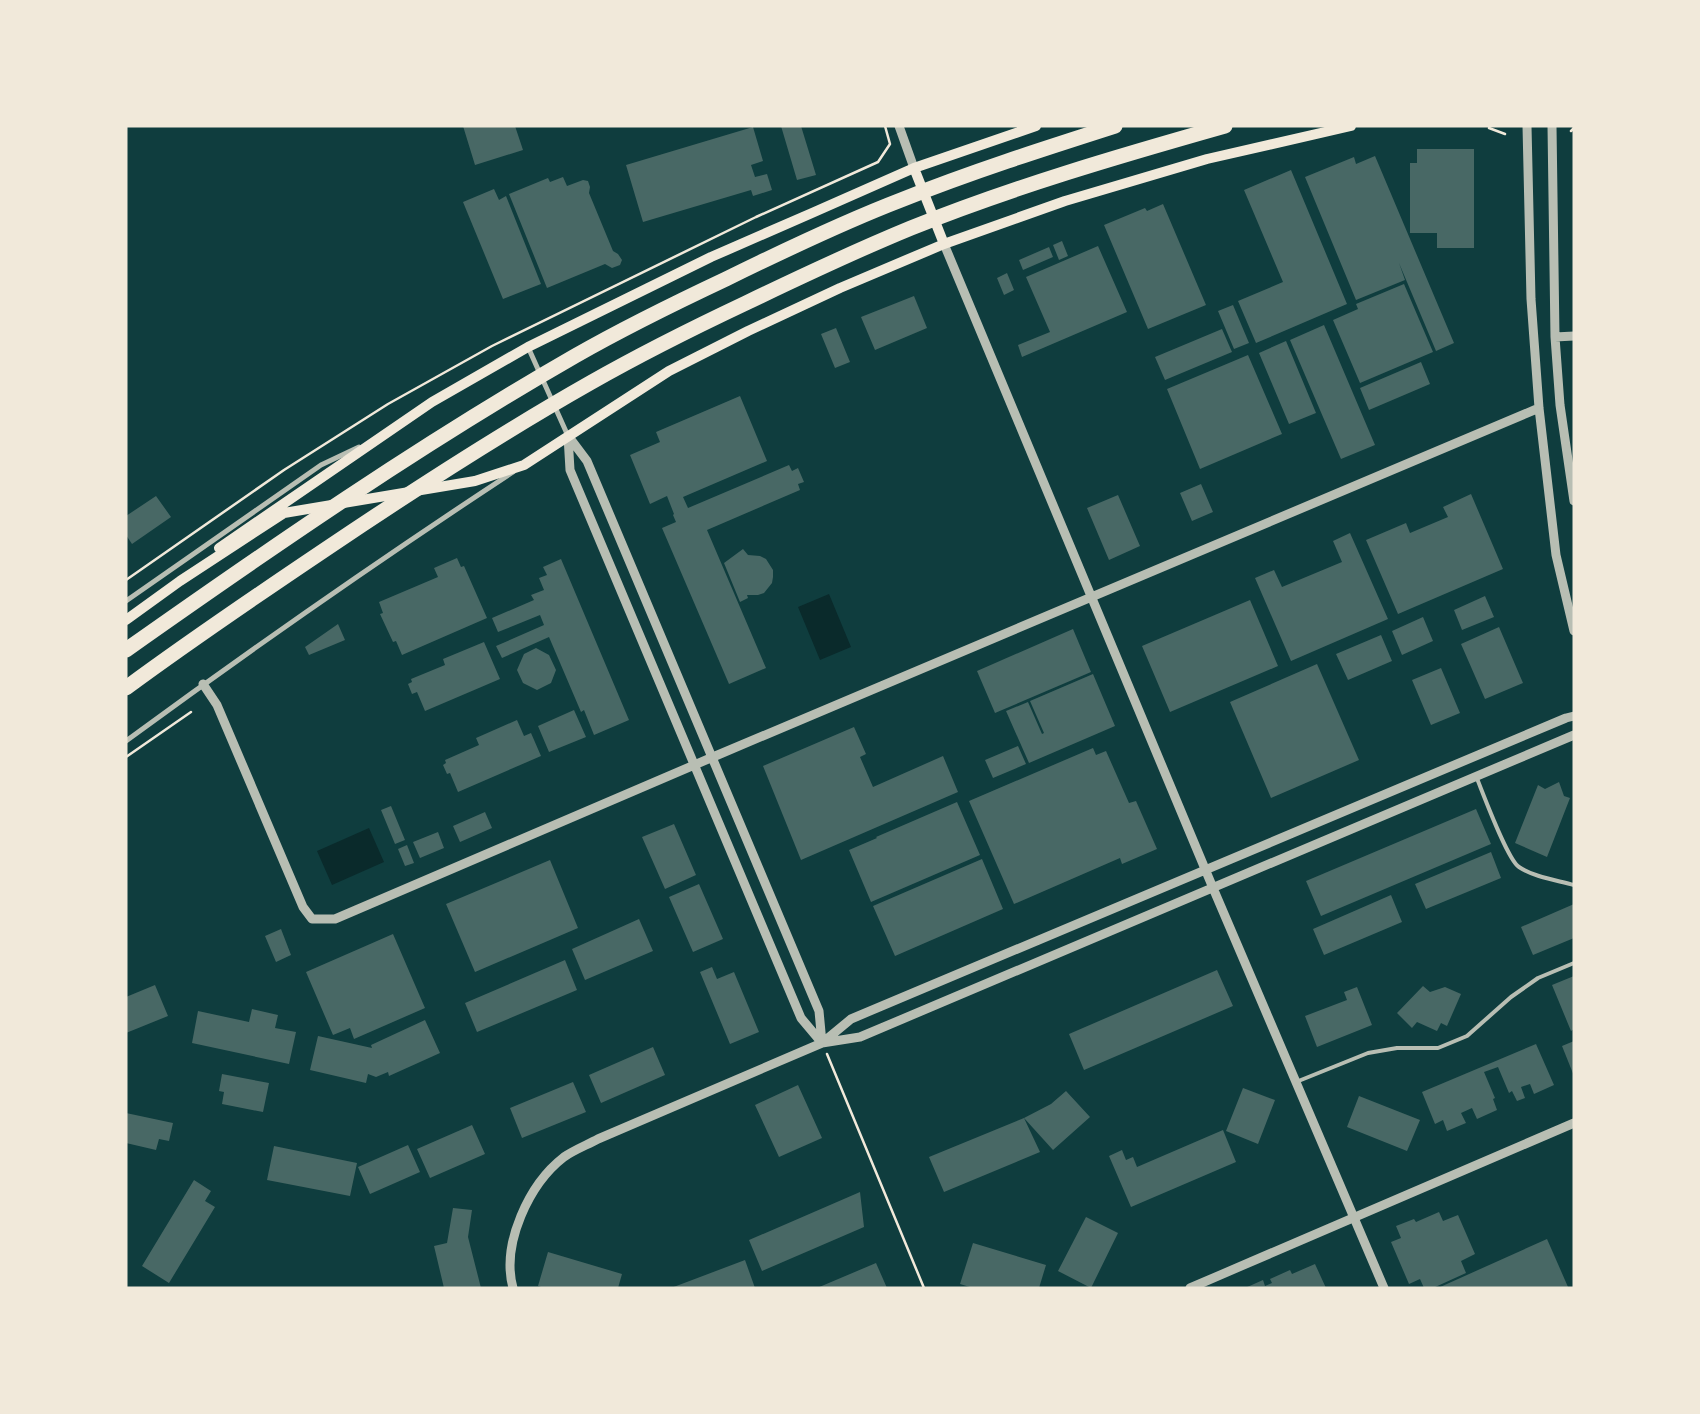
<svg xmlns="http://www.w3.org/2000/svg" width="1700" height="1414" viewBox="0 0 1700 1414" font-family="Commissioner,sans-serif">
<rect width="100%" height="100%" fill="#0f3d3e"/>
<!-- water -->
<path fill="#0a2a2b" d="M829,594L851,647L820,660L798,607Z
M369,828L384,862L332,885L317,851Z"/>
<!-- building -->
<path fill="#486865" d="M463,126H515L523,150L475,165Z
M781,126H801L816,175L797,180Z
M753,127L763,161L751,165L755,177L767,174L772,190L753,196L751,190L643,222L626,165Z
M1417,149H1474V248H1437V233H1410V163H1417Z
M1375,156L1454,343L1436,351L1399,263L1405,280L1356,300L1305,177L1354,157L1356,164Z
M1291,170L1347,304L1256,343L1238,301L1283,282L1244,190Z
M563,177L567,186L583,180L588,181L590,187L589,193L613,251L618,254L622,260L620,265L612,268L605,264L547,288L509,194L548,178L550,182Z
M494,189L499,200L506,196L541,284L503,299L463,202Z
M1163,204L1206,305L1148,329L1104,225L1145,208L1147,211Z
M1062,241L1068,256L1059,260L1053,245Z
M1098,246L1127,312L1022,357L1018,345L1050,332L1026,277Z
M1049,247L1053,257L1023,270L1019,260Z
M1007,273L1014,290L1004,295L997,278Z
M1404,284L1433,352L1360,383L1333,320L1358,309L1356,304Z
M914,296L927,328L875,350L861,317Z
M1233,305L1249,343L1234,349L1218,311Z
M1324,325L1375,445L1341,459L1290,340Z
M836,328L850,362L835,368L821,334Z
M1222,329L1232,352L1165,380L1155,357Z
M1286,341L1316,413L1289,424L1259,353Z
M1248,355L1282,434L1200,469L1167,389Z
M1421,362L1430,384L1369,410L1360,388Z
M740,396L767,461L683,497L688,508L789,465L792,471L798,468L804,482L798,484L800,490L707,530L766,668L729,684L662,528L676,522L673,515L674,514L667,496L650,504L630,455L660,442L656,432Z
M1201,484L1213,512L1192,521L1180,493Z
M1471,494L1503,569L1398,614L1366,540L1406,523L1410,533L1448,517L1443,507Z
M1118,495L1140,546L1109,560L1087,508Z
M156,496L171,517L132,544L126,535V516Z
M1350,533L1388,619L1291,661L1255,578L1274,570L1282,587L1342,562L1333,541Z
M743,549L748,555L760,556L766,559L773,570V577L772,583L764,593L758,595H747L748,598L740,602L724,563Z
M457,558L461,567L464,566L487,618L402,655L396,641L393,642L380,614L383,613L379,602L438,577L434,568Z
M561,559L629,720L594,735L584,710L581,712L549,637L502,658L496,646L544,625L540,615L498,632L492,618L534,600L531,595L544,590L539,578L547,575L543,567Z
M1485,596L1494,617L1462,630L1454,610Z
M1250,600L1278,666L1170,712L1142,646Z
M1423,617L1433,641L1402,655L1392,631Z
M338,624L345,640L309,655L305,647Z
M1499,627L1523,683L1485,699L1461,644Z
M1073,629L1091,672L995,713L977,671Z
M1381,635L1392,661L1348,680L1336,654Z
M484,642L500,679L425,711L417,692L412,694L408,684L412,682L411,679L445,665L443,659Z
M536,648L549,655L556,670L551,683L537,690L523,683L517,670L524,654Z
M1317,664L1359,760L1271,798L1230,702Z
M1441,668L1460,713L1431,725L1412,680Z
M1093,674L1115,726L1029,763L1006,711L1028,702L1042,734L1044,733L1030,701Z
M574,710L586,737L549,752L538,726Z
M517,720L524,736L531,733L541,756L458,792L450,773L447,774L443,765L446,763L445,760L479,745L476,738Z
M854,727L866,754L860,757L873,787L943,756L958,792L801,860L763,766Z
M1018,746L1026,764L993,778L985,760Z
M1093,748L1096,755L1106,751L1129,803L1136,801L1157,849L1122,864L1120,858L1014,904L969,801Z
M1559,782L1564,796L1570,798L1547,857L1515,843L1538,785L1545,789Z
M957,802L980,855L871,902L849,850L877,838L876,837Z
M391,806L405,840L395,844L381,810Z
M1476,809L1491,844L1321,916L1306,881Z
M485,812L492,828L460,842L453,826Z
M674,824L696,875L665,889L642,837Z
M438,832L444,848L420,858L413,842Z
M407,845L414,863L405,866L398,849Z
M1491,852L1501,878L1426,909L1415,884Z
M982,859L1003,909L895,956L873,906Z
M550,860L578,928L475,972L446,904Z
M699,884L723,939L693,952L669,897Z
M1391,895L1402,922L1324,955L1313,929Z
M1574,904V938L1533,955L1521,927Z
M639,919L653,951L585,980L572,949Z
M281,929L291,955L276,962L265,936Z
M393,934L425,1008L354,1039L350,1028L333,1035L306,972Z
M565,960L577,990L477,1032L465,1003Z
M712,967L717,979L734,972L759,1032L730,1044L700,972Z
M1217,970L1233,1006L1084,1070L1069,1034Z
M1574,976V1029L1571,1031L1552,985Z
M155,985L168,1016L126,1033V997Z
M1423,986L1430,992L1445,987L1461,994L1447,1026L1441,1023L1437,1031L1417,1022L1412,1028L1397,1013Z
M1357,987L1372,1025L1317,1047L1305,1016L1347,1000L1344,992Z
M252,1009L278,1015L275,1028L296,1032L289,1064L192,1043L198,1011L249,1022Z
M425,1020L440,1053L389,1076L388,1072L376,1077L368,1074L366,1083L310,1070L318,1036L372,1048L371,1045Z
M1574,1041V1076L1562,1046Z
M1536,1044L1554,1085L1534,1094L1530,1084L1521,1087L1525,1098L1517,1101L1512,1091L1509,1093L1498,1067L1484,1072L1495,1098L1493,1099L1497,1110L1477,1119L1472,1108L1461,1113L1466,1123L1447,1131L1443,1120L1435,1124L1422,1092Z
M653,1047L665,1075L601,1103L589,1075Z
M222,1074L269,1083L263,1112L222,1104L224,1092L219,1091Z
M573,1082L586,1112L522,1138L510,1108Z
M798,1085L822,1138L779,1157L755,1105Z
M1243,1088L1275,1100L1258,1144L1226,1131Z
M1066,1091L1090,1117L1053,1150L1024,1118L1051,1104Z
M1359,1096L1420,1120L1407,1151L1347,1127Z
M126,1113L173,1123L169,1141L159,1139L156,1150L126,1143Z
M1024,1118L1040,1152L944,1192L929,1157Z
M472,1125L485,1154L430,1178L417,1149Z
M1223,1130L1236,1162L1131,1207L1109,1156L1122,1150L1126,1160L1133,1157L1137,1167Z
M408,1145L420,1172L370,1194L358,1167Z
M274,1146L357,1163L350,1196L267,1180Z
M194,1180L211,1191L205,1201L215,1207L169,1283L142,1266Z
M860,1192L864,1227L762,1271L749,1240Z
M453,1208L472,1210L468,1237L481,1288H444L434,1246L447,1243Z
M1439,1212L1443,1221L1458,1215L1475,1254L1461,1261L1466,1273L1433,1288H1424L1420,1279L1409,1284L1391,1242L1401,1238L1396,1226L1414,1219L1416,1222Z
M1086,1217L1118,1233L1091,1288L1058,1271Z
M1547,1239L1568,1287L1567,1288H1438Z
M973,1243L1046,1265L1039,1288H973L960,1284Z
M548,1252L622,1274L618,1288H544L538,1286Z
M745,1260L755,1288H671Z
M876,1263L887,1288H817Z
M1315,1264L1326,1288H1245L1263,1280L1265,1286L1272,1283L1270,1279L1290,1270L1292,1274Z"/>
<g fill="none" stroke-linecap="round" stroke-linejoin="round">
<!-- path -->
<path stroke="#f1e9da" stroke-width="2.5" d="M1489,128L1505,134
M1571,131L1574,128
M126,580L284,470L388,404L492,346L756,217L878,162L890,144L885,126
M126,757L191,712
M827,1054L924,1288"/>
<!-- service -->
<path stroke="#b8beb3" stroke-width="4" d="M1476,776C1483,793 1507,859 1519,867C1534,877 1556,880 1574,885
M1296,1082L1368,1053L1397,1048H1438L1467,1036L1511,997L1538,978L1574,963"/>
<!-- minor -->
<path stroke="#b8beb3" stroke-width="5" d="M528,347L568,436
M126,601L321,465L359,447
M126,741C253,648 382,558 513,472"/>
<!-- tertiary -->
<path stroke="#b8beb3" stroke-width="9" d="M899,126L914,168
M1527,126L1531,299L1539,408L1556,555L1574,631
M1552,126L1555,337L1560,405L1574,501
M944,244L1213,888L1384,1288
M1555,337L1574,336
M568,436L570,470L801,1018L822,1043
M569,437L587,461L819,1011L822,1043
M203,684L217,705L303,907L312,919H335L713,757L1539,408
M822,1043L851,1019L1566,718L1574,716
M513,1288C501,1244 529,1184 564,1157C574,1150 587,1145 598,1139L822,1043L860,1037L1574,735
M1190,1288L1574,1123"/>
<!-- secondary -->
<path stroke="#f1e9da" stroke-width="10" d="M914,168L944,244
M219,548L432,402L528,347L711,257L812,213L914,168L1036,126
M126,620L180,581L284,513L475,481L524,465L669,371L748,331L840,288L944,244L1065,201L1207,159L1351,126"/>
<!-- motorway -->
<path stroke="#f1e9da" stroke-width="15" d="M126,650C272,547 420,445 575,356C624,328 675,303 726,279C783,251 841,223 901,200C971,172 1043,149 1115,126
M126,688C191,640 259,594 326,549C412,491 500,434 590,383C641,354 693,328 746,303C800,277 855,251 911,228C1013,187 1119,156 1225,126"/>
</g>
<!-- border -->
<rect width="1700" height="1414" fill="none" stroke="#f1e9da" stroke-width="255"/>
</svg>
